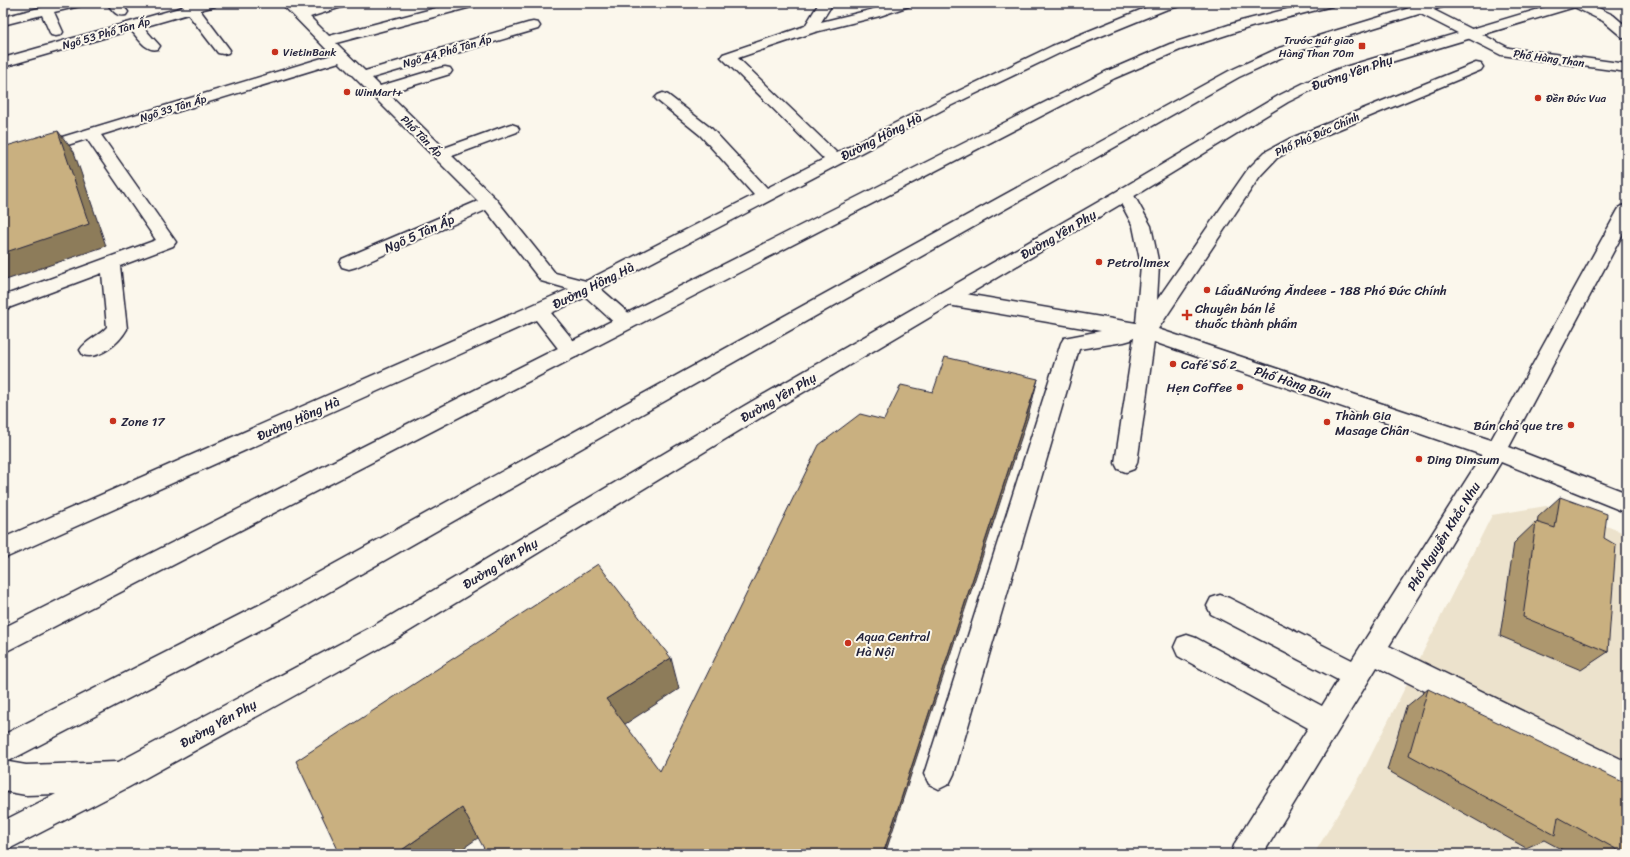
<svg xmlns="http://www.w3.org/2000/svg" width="1630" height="857" viewBox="0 0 1630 857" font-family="Sriracha,sans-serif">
<rect width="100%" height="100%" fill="#fbf7ec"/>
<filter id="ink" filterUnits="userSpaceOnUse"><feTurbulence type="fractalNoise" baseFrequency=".025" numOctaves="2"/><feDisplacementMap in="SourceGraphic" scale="8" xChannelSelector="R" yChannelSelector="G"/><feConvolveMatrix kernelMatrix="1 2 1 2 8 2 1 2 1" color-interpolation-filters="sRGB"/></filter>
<g filter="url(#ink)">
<!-- built -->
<path fill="#ece2cc" d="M1552,505L1627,534V854H1314L1360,777L1492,515Z"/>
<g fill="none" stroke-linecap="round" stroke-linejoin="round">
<defs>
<path id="minor" d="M59,3H82L80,6L54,12L63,32L61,35L56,36L51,35L42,15L3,25V17Z
M107,3H121L128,12L126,15C116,17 113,11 107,3Z
M180,3H217L215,6L200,10L230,50L228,53L223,54L218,53L188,14L143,27L160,46L158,49C146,52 139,39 131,30L3,67V58L183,7Z
M281,3H296L303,10L326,3H347L345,6L310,17L329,36L455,3H477L475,6L336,43L365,71L528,23L533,22L538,23L540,26L538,29L372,78L380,86L440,68L445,67L450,68L452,71L450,74L388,93L444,148L505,126L511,124L517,126L519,129L517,132L452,156L495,198L555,273L586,281L754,195L700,135L658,101L655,98L658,95L663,93L668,95L712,129L767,188L824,159L721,57L723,54L805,26L819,3H833L821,22L870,10L891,3H911L909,6L880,16L815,32L738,58L837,153L940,100L1052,46L1155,4L1182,3L1180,6L1165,10L1062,52L950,106L601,289L633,317L636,322L633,327L626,329L619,327L586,297L551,313L578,346L581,351L578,356L571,358L564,356L536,320L3,559V538L569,289L541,281L486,210L356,267L349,269L342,267L340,263L342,259L478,201L339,62L101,135L176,242L173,246L120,266L127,329C119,343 100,360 83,355L80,350C85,341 99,336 107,327L102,273L3,310V296L156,240L87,139L3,165V155L332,55Z
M1403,3H1420L1509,48L1627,64V72L1501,55L1405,6Z
M1570,3H1588L1613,15L1627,27V38L1622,37L1603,21L1572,6Z
M1476,63L1481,64L1483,67L1481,70L1301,145L1277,158L1260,176L1158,329L1491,440L1618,210L1621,206L1627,205V226L1509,447L1627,493V513L1501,462L1389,646L1627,762V792L1377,667L1263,854H1231L1235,843L1308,728L1178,656L1174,647L1178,638L1187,635L1196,638L1322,706L1338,680L1211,614L1207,606L1211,598L1220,595L1229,598L1352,660L1482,455L1154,342L1137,463L1134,469L1126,472L1118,469L1115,463L1134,337H1133L1131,340L1124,342L1079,349L954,774L949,784L939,789L929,784L924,774L1061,343L1064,338L1101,331L948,305L941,303L938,298L941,293L948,291L1136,323L1141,265L1133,226L1116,194L1119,190L1125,189L1131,190L1151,226L1159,265L1157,300L1248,169L1265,152L1289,139Z
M3,761L26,765L117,762L127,767L132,777L127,787L117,792L26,795L3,791Z"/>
<path id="major" d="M1311,3H1334L1332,6L1251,27L1180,50L1115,78L3,653V628L1105,72L1170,44L1241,21Z
M1426,3H1447L1445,6L1289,54L1239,77L610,432L285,617L3,764V735L267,601L1229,71L1279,48Z
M1559,3H1580L1578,6L1348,75L1316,88L1288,102L1131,198L760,418L393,641L129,787L3,852V821L109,767L375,625L744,406L1119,190L1278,96L1306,82L1338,69Z"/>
</defs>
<!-- minor casing -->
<use href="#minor" stroke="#22223b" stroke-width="3"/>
<!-- major casing -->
<use href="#major" stroke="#22223b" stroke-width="3"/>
<!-- minor -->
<use href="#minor" fill="#fbf7ec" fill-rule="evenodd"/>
<!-- major -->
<use href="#major" fill="#fbf7ec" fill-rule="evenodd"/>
</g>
<!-- wall -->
<path fill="#ad976e" stroke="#22223b" d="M1560,497L1604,538L1608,652L1581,670L1500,636L1514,543L1536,522L1537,523L1538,517Z
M1428,689L1627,854H1570L1544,840L1526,848L1387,770L1406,707Z"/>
<!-- shaded-wall -->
<path fill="#8d7b5a" stroke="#22223b" d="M58,131L74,152L106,246L3,281V253Z
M1038,379L1028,417L885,854H883Z
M671,658L679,689L619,728L606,699Z
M462,808L485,833L455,854H396Z"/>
<!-- building -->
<path fill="#c9b080" stroke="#22223b" d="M58,131L89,224L3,253V147Z
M945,357L1038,379L883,854H487L462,808L396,854H340L296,761L598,564L671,658L606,699L660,771L819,445L860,414L884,420L901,385L933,392Z
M1560,497L1607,514L1604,538L1616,545L1608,652L1523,617L1536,522L1555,528Z
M1428,689L1627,784V854H1625L1558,817L1555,835L1409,755Z"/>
</g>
<!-- markers -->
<g fill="#c8321e" stroke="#fbf7ec" stroke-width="1.5">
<rect x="1358" y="42" width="8" height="8" rx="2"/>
<circle cx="275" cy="52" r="4"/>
<circle cx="347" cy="92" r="4"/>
<circle cx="1538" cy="98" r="4"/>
<circle cx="1099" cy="262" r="4"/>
<circle cx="1207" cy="290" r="4"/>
<path d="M1185 309h4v4h4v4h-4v4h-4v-4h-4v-4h4z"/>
<circle cx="1173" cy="364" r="4"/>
<circle cx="1240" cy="387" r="4"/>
<circle cx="113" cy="421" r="4"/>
<circle cx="1327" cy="422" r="4"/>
<circle cx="1571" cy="425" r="4"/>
<circle cx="1419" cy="459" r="4"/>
<circle cx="848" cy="643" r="4"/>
</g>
<g text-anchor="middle" stroke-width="4" stroke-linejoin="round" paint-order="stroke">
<!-- far-street labels -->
<g font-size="11" fill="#22223b" stroke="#fbf7ec">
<text transform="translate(106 33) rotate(-16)" y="4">Ngõ 53 Phố Tân Ấp</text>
<text transform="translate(447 51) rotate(-16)" y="4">Ngõ 44 Phố Tân Ấp</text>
<text transform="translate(1549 58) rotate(8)" y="4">Phố Hàng Than</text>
<text transform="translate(173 108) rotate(-17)" y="4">Ngõ 33 Tân Ấp</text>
<text transform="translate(1317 134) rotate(-24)" y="4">Phố Phó Đức Chính</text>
<text transform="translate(422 136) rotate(45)" y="4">Phố Tân Ấp</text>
</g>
<!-- far-poi labels -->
<g font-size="11" fill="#22223b" stroke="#fbf7ec" text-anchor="start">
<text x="1354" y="44" text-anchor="end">Trước nút giao<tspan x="1354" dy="13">Hàng Than 70m</tspan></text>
<text x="283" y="56">VietinBank</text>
<text x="355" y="96">WinMart+</text>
<text x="1546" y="102">Đền Đức Vua</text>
</g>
<!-- street labels -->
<g font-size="13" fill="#22223b" stroke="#fbf7ec">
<text transform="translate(1352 72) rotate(-19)" y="5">Đường Yên Phụ</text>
<text transform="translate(881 136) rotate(-27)" y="5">Đường Hồng Hà</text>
<text transform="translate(419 233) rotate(-24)" y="5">Ngõ 5 Tân Ấp</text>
<text transform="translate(1058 234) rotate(-30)" y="5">Đường Yên Phụ</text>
<text transform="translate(593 285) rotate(-26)" y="5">Đường Hồng Hà</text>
<text transform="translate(1293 382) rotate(18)" y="5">Phố Hàng Bún</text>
<text transform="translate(778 397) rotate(-30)" y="5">Đường Yên Phụ</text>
<text transform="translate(298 418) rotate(-24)" y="5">Đường Hồng Hà</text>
<text transform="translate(1443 536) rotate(-58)" y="5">Phố Nguyễn Khắc Nhu</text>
<text transform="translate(500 563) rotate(-31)" y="5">Đường Yên Phụ</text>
<text transform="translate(218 723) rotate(-29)" y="5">Đường Yên Phụ</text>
</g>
<!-- poi labels -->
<g font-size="13" fill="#22223b" stroke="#fbf7ec" text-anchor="start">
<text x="1107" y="267">Petrolimex</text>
<text x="1215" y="295">Lẩu&amp;Nướng Ăndeee - 188 Phó Đức Chính</text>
<text x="1195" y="313">Chuyên bán lẻ<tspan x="1195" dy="15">thuốc thành phẩm</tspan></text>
<text x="1181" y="369">Café Số 2</text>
<text x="1232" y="392" text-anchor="end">Hẹn Coffee</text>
<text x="1335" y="420">Thành Gia<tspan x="1335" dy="15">Masage Chân</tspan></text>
<text x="121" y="426">Zone 17</text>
<text x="1563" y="430" text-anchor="end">Bún chả que tre</text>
<text x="1427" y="464">Ding Dimsum</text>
<text x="856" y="641">Aqua Central<tspan x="856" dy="15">Hà Nội</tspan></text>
</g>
</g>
<!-- margin -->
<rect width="1630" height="857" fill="none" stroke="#fbf7ec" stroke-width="16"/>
<rect x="8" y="8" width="1614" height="841" fill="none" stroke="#22223b" stroke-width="1.5" filter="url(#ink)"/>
</svg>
